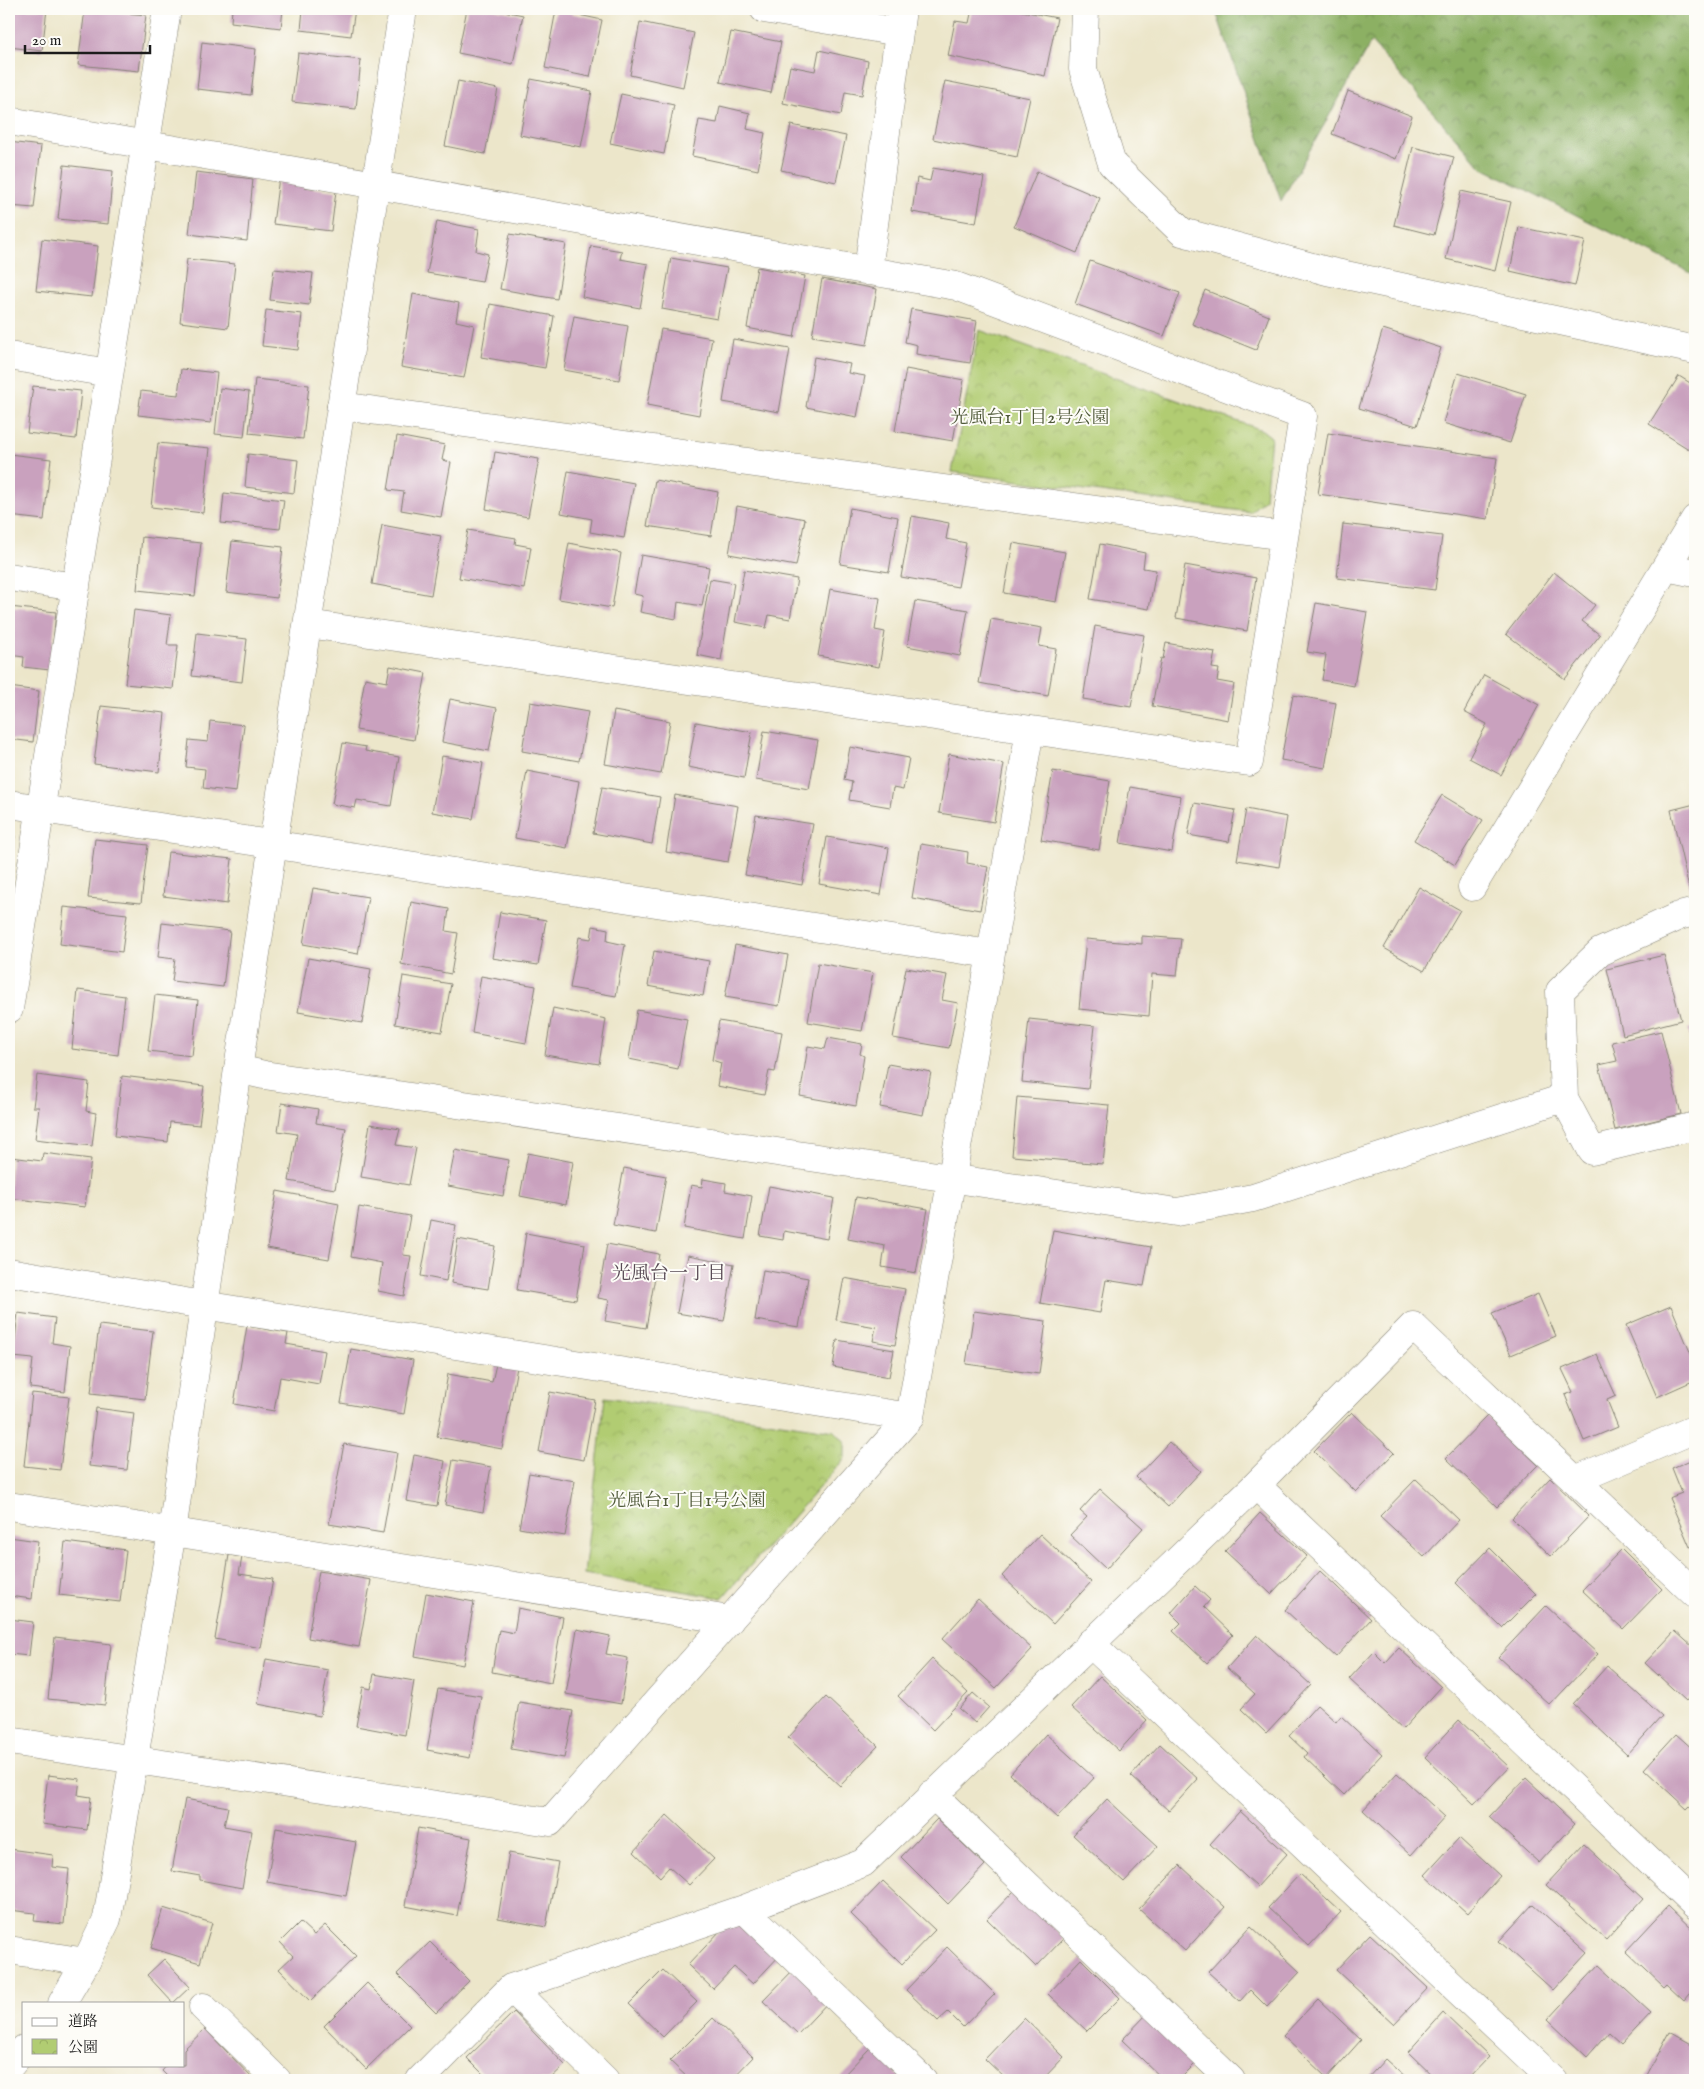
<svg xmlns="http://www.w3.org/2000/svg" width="1704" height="2089" viewBox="0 0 1704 2089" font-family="'IM FELL English','Noto Serif JP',serif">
<defs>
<pattern id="forest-crowns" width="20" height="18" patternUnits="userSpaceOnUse" patternTransform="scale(1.25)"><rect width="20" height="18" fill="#8cb064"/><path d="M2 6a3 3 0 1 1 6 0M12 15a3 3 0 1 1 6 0" fill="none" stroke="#728e52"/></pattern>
<pattern id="park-crowns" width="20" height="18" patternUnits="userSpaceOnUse" patternTransform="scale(1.25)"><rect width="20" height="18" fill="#b1cc72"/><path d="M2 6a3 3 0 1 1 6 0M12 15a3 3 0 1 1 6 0" fill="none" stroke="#98af62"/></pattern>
</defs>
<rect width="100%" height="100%" fill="#fdfcf7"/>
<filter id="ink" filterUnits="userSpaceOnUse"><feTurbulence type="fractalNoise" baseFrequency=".02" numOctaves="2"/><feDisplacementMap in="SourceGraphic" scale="10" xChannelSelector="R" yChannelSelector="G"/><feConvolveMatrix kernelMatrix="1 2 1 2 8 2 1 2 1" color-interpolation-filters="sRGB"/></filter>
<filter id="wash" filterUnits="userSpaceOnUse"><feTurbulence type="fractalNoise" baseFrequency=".0096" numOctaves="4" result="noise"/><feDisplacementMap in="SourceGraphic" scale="20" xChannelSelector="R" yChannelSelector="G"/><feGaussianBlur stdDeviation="1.12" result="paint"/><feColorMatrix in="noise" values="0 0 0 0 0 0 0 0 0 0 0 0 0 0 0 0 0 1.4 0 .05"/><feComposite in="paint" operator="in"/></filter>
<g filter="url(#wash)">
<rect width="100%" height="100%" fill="#ece6ca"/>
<!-- forest -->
<path fill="url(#forest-crowns)" stroke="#546640" d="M1215,9H1695V275L1481,167L1371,42L1281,201Z"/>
<!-- park -->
<path fill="url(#park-crowns)" stroke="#667447" d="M979,330L1262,430L1271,437L1265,499L1250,512L952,472Z
M605,1397L835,1431L845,1442V1458L722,1598L584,1574Z"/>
<g id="blocks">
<!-- building -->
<path fill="#c9a1be" d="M9,9H47L42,51L9,47Z
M85,9L146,15L139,71L78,65Z
M232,9H283L281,28L231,22Z
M303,9H355L351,36L301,30Z
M467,9H494L523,15L513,64L458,53Z
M972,9H1012L1057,18L1045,76L948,56L955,21L969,23Z
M556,10L602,20L590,77L545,68Z
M640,22L694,33L683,87L630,75Z
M731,32L781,42L771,93L720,82Z
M202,42L256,49L251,95L197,89Z
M819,50L868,61L862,95L845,92L841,115L783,103L790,66L815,71Z
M298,53L361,60L356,109L292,102Z
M531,79L592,91L581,147L520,135Z
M458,81L498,89L485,154L445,146Z
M945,81L1030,98L1017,157L933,139Z
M1348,91L1412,116L1396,159L1332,134Z
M621,94L674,105L664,154L610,143Z
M720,106L750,113L747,129L765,133L758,170L692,156L699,120L717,123Z
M791,125L846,136L836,182L781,170Z
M9,142L41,146L34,208L9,206Z
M1413,147L1454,157L1434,235L1394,225Z
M64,165L113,171L108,224L58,219Z
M933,168L984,177L976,223L912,212L917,178L930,181Z
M1037,171L1100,198L1077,253L1014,226Z
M196,172L253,179L247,241L189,234Z
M279,177L305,180L304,187L336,191L331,231L273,224Z
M1461,191L1511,202L1495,271L1446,259Z
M437,221L479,229L476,251L488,254L482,282L427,273Z
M1519,227L1585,241L1575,286L1510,271Z
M510,234L566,244L557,299L500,289Z
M42,239L98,246L92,297L36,291Z
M591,246L622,251L620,259L648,264L640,308L582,297Z
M671,258L727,268L717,319L662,309Z
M187,259L235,264L228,328L180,322Z
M1090,261L1180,293L1164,336L1075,304Z
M757,267L805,276L794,337L747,328Z
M274,269L313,273L309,305L270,300Z
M822,279L877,289L867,345L812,336Z
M1205,290L1269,316L1256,350L1192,324Z
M413,294L459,303L456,321L474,325L464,378L401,367Z
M490,304L554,316L545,368L481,357Z
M911,309L977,321L970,363L916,354L917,345L905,342Z
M266,310L302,314L298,350L262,346Z
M574,316L628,326L619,380L564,370Z
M661,329L712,338L699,415L647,405Z
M1383,329L1441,348L1417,426L1359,408Z
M733,339L790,349L779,412L723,402Z
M814,357L850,364L848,373L865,376L857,417L806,407Z
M181,369L217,373L211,423L138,415L141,391L178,395Z
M906,369L964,380L953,441L895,431Z
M1458,373L1526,394L1510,443L1443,423Z
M1679,376L1695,386V453L1649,424Z
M255,379L309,385L303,439L249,433Z
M33,386L81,391L76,439L27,433Z
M220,388L249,392L244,437L215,434Z
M1328,433L1497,458L1488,519L1318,494Z
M397,436L445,445L442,460L451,462L441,517L401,510L404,492L388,490Z
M158,443L210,448L203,513L151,507Z
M495,452L539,459L528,517L486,509Z
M9,454L51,459L44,520L9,516Z
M248,454L298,460L294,493L245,487Z
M568,471L634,483L624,538L590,532L592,519L561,513Z
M655,480L718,492L711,536L647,526Z
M224,493L284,500L280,529L221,523Z
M737,506L805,519L796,566L729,554Z
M850,508L898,517L889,572L840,564Z
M912,516L949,523L946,539L966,543L958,587L901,577Z
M1343,524L1442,536L1435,590L1337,578Z
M382,525L441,536L431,595L372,584Z
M468,530L516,538L515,544L531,547L524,589L459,578Z
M142,537L201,543L195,596L137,590Z
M232,541L283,547L277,598L226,592Z
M569,543L621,553L612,608L559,599Z
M1013,543L1065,552L1056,602L1004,593Z
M1100,544L1145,553L1143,568L1156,570L1149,609L1090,599Z
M641,555L709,567L702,606L678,602L676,619L640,612L643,596L634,594Z
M1185,565L1256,578L1247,631L1176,618Z
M744,570L797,579L790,619L769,615L766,628L735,622Z
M1554,572L1595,605L1582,621L1600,635L1565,679L1506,634Z
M710,579L734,583L721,660L697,655Z
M830,589L880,598L875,630L885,632L879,667L818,656Z
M915,601L968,610L960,656L907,646Z
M1316,603L1367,612L1354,686L1322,680L1326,655L1307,652Z
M9,607L56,612L50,670L23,667L24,657L9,655Z
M134,610L171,615L167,645H178L173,689L125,684Z
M991,619L1042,628L1039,646L1056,649L1048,696L979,683Z
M1095,626L1144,635L1131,707L1083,699Z
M197,633L247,639L242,682L192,676Z
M1166,643L1215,652L1212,668L1219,669L1217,681L1234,684L1228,720L1152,706L1161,658L1163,659Z
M390,666L426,673L414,740L356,730L365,678L387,682Z
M1484,675L1539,705L1501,775L1469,758L1487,724L1464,712Z
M9,687L39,691L33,742L9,739Z
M1293,695L1336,703L1325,768L1281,760Z
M450,699L497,708L489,751L442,742Z
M530,702L588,712L579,761L522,751Z
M101,706L165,713L159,772L94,764Z
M614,711L670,721L661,774L605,764Z
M210,721L244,725L236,792L203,788L205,769L186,767L189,740L208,742Z
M696,722L752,732L744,778L688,767Z
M764,731L818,740L809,789L756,780Z
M343,743L366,747L365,751L399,757L391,806L357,800L355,808L332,804Z
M850,747L909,758L903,790L893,788L890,807L849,800L852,782L844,780Z
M949,754L1004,764L994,822L939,813Z
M442,756L483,763L473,819L432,812Z
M527,771L579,781L567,848L515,838Z
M1053,771L1110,781L1099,850L1041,840Z
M602,787L660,797L652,844L593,833Z
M1130,787L1181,796L1172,852L1120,843Z
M675,795L738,806L728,862L666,852Z
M1442,795L1483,820L1455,865L1414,840Z
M1194,803L1235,810L1229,842L1188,835Z
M1695,804V892L1690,893L1671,810Z
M1246,809L1287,817L1279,867L1237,860Z
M756,815L813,824L802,885L745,875Z
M9,834L15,835L10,879H9Z
M827,837L889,848L881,895L819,884Z
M95,839L148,845L141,903L88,898Z
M921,844L968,852L967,863L988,867L980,910L912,898Z
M168,852L232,859L227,904L163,896Z
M1419,887L1460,910L1424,971L1384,948Z
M313,888L368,897L358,954L303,944Z
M411,902L449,909L446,931L458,933L451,974L401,964Z
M64,907L127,914L122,952L60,944Z
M500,912L546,920L538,965L492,958Z
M162,923L230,931L223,987L172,981L175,959L158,957Z
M593,926L608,929L607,941L625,945L616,996L570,988L579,937L591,939Z
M1142,936L1181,939L1177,976L1152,974L1149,1016L1079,1009L1086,939L1142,944Z
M735,945L788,955L779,1006L725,997Z
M654,951L709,961L703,996L648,986Z
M1664,955L1681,1020L1623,1035L1607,969Z
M308,958L371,969L362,1023L298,1012Z
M818,963L873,973L862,1031L808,1022Z
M906,968L947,975L942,1000L958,1003L949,1048L893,1038Z
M403,976L451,984L442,1032L395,1024Z
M481,976L536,986L526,1043L472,1033Z
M78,990L125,996L118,1055L72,1049Z
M155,995L198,1000L192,1056L148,1051Z
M553,1008L606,1019L599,1064L545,1055Z
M637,1010L687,1019L678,1069L629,1059Z
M1029,1019L1095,1026L1088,1089L1022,1082Z
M719,1021L782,1032L775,1072L769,1071L764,1095L717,1086L721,1063L712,1060Z
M1695,1027V1050L1688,1029Z
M1661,1031L1681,1114L1615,1130L1599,1065L1617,1061L1612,1042Z
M828,1038L862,1044L860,1054L864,1056L856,1106L800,1096L808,1046L825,1049Z
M888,1064L931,1072L923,1115L880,1107Z
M37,1075L89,1082L86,1111L96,1113L92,1146L35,1139L39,1107H33Z
M122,1076L204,1086L199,1125L170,1122L168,1142L115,1136Z
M1017,1097L1109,1105L1103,1164L1012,1156Z
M282,1103L318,1109L316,1123L346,1128L335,1189L289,1181L297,1134L278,1131Z
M370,1124L400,1129L396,1145L416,1148L409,1185L361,1177Z
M455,1150L509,1160L503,1196L448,1186Z
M43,1153L91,1159L85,1207L9,1198L11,1157L42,1161Z
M528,1153L573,1162L566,1205L520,1196Z
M624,1168L666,1176L656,1233L613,1225Z
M703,1179L726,1183L725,1191L752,1196L745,1239L684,1228L691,1185L702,1187Z
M769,1186L834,1198L827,1239L784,1231L783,1240L760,1236Z
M277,1191L339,1203L329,1259L267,1248Z
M856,1197L928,1209L916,1273L882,1267L885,1246L848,1239Z
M359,1207L410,1216L403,1255L411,1256L404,1296L378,1291L382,1263L351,1257Z
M431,1220L456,1225L446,1281L421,1276Z
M1053,1230L1151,1247L1144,1286L1106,1280L1100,1313L1040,1303Z
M526,1233L585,1244L576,1300L517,1290Z
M458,1239L495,1246L488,1289L451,1283Z
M607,1244L659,1254L646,1328L605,1321L609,1300L598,1298Z
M688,1255L734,1264L724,1321L677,1313Z
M763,1270L808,1278L799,1327L755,1320Z
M844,1278L905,1289L895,1345L873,1341L876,1327L836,1320Z
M1538,1294L1556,1336L1511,1355L1492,1313Z
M1671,1306L1695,1364V1380L1657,1397L1626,1325Z
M974,1311L1046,1321L1039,1374L966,1364Z
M18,1313L55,1318L52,1343L70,1346L65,1392L30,1388L33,1359L13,1357Z
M99,1325L153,1331L145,1399L91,1393Z
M247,1326L288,1333L286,1344L325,1351L319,1384L280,1377L274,1411L234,1404Z
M837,1340L894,1350L889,1377L833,1367Z
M351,1349L413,1360L404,1414L341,1403Z
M1597,1354L1616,1396L1607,1400L1618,1427L1584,1441L1565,1395L1573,1392L1562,1369Z
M496,1364L517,1367L502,1449L437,1437L448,1374L492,1382Z
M550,1392L595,1400L584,1460L539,1452Z
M32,1393L69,1397L60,1470L24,1466Z
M96,1408L134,1413L127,1470L89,1466Z
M1352,1412L1394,1453L1356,1492L1314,1451Z
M1487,1416L1538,1465L1497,1507L1446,1458Z
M1169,1442L1201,1471L1168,1507L1136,1477Z
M344,1444L397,1453L383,1533L329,1524Z
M414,1455L445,1461L437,1506L406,1501Z
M1695,1458V1545L1690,1547L1669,1498L1682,1493L1672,1468Z
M453,1460L491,1467L483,1512L445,1505Z
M529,1473L575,1481L565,1536L519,1528Z
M1550,1478L1589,1516L1551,1556L1512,1518Z
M1416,1479L1459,1520L1424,1557L1380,1516Z
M1100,1489L1143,1528L1106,1569L1070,1535L1087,1517L1080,1511Z
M1260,1513L1307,1556L1271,1594L1225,1551Z
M1040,1534L1091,1582L1053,1624L1002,1576Z
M9,1537L38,1541L32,1599L9,1596Z
M65,1542L126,1550L120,1602L59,1595Z
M1490,1548L1536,1594L1502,1628L1456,1583Z
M1622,1549L1662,1589L1623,1629L1582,1590Z
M229,1555L242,1557L239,1574L273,1579L261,1648L215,1639Z
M319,1571L371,1580L359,1647L308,1638Z
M1320,1571L1371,1619L1336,1657L1285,1610Z
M1195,1586L1210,1600L1204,1607L1233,1635L1207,1663L1173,1631L1181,1623L1171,1613Z
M426,1593L474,1602L463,1665L415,1656Z
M978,1599L1032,1649L996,1688L942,1639Z
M1546,1606L1598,1654L1550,1705L1498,1657Z
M518,1608L563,1617L551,1683L492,1672L499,1630L514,1633Z
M9,1619L33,1622L29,1656L9,1654Z
M577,1629L610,1636L606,1654L628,1658L621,1704L566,1694Z
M1675,1631L1695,1649V1691L1686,1701L1645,1663Z
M1257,1635L1311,1685L1266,1733L1241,1709L1255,1694L1227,1668Z
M55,1637L111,1644L105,1705L48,1699Z
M1399,1648L1441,1687L1403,1729L1349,1679L1374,1652L1385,1663Z
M266,1659L328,1670L320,1716L258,1704Z
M932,1659L968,1693L933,1730L898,1696Z
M1607,1666L1662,1716L1627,1755L1573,1704Z
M374,1674L414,1681L405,1735L356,1726L363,1687L371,1689Z
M1100,1676L1147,1720L1119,1751L1071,1707Z
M438,1689L481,1696L470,1758L427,1750Z
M973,1693L989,1707L975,1723L959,1709Z
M826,1697L878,1746L840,1786L788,1738Z
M519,1702L573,1711L564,1758L511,1749Z
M1317,1705L1336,1722L1341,1716L1382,1754L1344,1795L1304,1757L1307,1753L1289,1736Z
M1459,1720L1509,1767L1474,1804L1425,1757Z
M1046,1734L1094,1778L1057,1818L1010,1774Z
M1676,1734L1695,1751V1801L1687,1809L1644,1769Z
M1160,1744L1198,1779L1169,1811L1131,1776Z
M1397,1773L1445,1817L1411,1855L1363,1810Z
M48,1775L80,1779L78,1795L91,1797L87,1830L42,1824Z
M1526,1778L1575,1824L1539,1863L1489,1817Z
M185,1799L228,1807L224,1826L252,1831L242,1888L200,1880V1876L172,1871Z
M1107,1799L1158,1846L1124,1882L1073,1835Z
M1240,1811L1287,1854L1257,1887L1210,1844Z
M667,1815L714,1859L689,1885L669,1867L660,1877L634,1852Z
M937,1819L985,1865L948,1904L901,1857Z
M276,1828L356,1842L346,1896L267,1882Z
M418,1828L471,1838L457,1916L405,1906Z
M1459,1838L1500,1876L1467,1913L1425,1875Z
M1584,1844L1643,1899L1606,1940L1546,1885Z
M9,1849L53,1855L52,1867L69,1869L64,1924L34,1921L35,1913L9,1910Z
M509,1853L558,1862L546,1927L498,1918Z
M1180,1865L1225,1907L1185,1951L1139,1909Z
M1300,1874L1341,1912L1309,1946L1268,1908Z
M883,1881L935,1930L902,1964L851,1914Z
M1015,1890L1064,1938L1036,1967L987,1919Z
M1533,1904L1587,1953L1553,1990L1499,1941Z
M1668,1906L1695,1932V1987L1684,2000L1667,1984L1664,1987L1626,1951Z
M163,1908L212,1923L200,1963L151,1948Z
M738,1912L781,1954L753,1984L734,1967L713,1989L688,1965Z
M300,1922L314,1935L325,1925L356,1956L310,2001L279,1969L293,1956L280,1942Z
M1251,1926L1300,1972L1267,2007L1250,1990L1240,2001L1208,1972Z
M1370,1934L1428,1988L1394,2024L1336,1970Z
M430,1942L469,1981L436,2013L397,1974Z
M947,1947L995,1994L963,2027L948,2012L938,2021L906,1990Z
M164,1959L190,1987L173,2003L147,1975Z
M1081,1959L1120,1998L1087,2031L1048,1994Z
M798,1965L832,1998L798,2034L763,2001Z
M1599,1965L1651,2013L1622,2044L1609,2032L1587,2057L1548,2020Z
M663,1970L697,2002L663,2037L629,2004Z
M367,1983L410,2026L366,2069L324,2026Z
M1318,1999L1361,2040L1327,2078L1283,2036Z
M514,2012L565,2065L549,2080H489L467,2058Z
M1148,2013L1198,2061L1179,2080H1164L1122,2040Z
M1443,2013L1489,2057L1467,2080H1437L1408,2052Z
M713,2018L753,2057L731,2080H690L670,2061Z
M1024,2018L1064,2057L1042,2080H1007L985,2059Z
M205,2029L254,2080H171L162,2071L167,2065H184V2049Z
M1670,2032L1695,2046V2080H1653L1646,2077Z
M871,2047L904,2080H839Z
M1385,2059L1408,2080H1366Z"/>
</g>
</g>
<g filter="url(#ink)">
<use href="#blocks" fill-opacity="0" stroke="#848173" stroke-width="1"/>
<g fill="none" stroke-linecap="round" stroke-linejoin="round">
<defs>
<path id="minor" d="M764,9L899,32
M1085,9L1083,69L1112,164L1182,232L1327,271L1695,350
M9,121L956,286L1303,416L1249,762L308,624
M868,271L902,9
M9,356L109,373
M341,406L1284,536
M1666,567L1695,573
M9,577L76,587
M9,804L990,954
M1472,887L1695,519
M9,1009L167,9
M238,1069L264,1075L1177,1212L1253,1198L1564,1098L1592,1151L1695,1126
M1564,1098L1560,991L1600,952L1679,916L1695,912
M203,1305L910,1417
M1575,1480L1695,1429
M1256,1485L1413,1326L1695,1594
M9,1506L730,1620
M1090,1643L1553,2080
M9,1741L550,1822L910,1417L1030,730
M932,1794L1231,2080
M744,1909L923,2080
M9,1950L86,1962
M511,1988L605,2080
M203,2007L277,2080
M420,2080L511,1988L744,1909L863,1863L1256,1485L1695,1905"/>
<path id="tertiary" d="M9,1272L203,1305
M62,2003L86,1962L107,1919L172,1532L238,1069L403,9
M9,2067L24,2049"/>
</defs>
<!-- minor casing -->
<use href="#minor" stroke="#848173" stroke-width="29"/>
<!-- tertiary casing -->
<use href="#tertiary" stroke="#848173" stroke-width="29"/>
<!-- minor -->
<use href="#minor" stroke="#fff" stroke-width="28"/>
<!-- tertiary -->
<use href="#tertiary" stroke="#fff" stroke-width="28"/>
</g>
</g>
<g text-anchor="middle" stroke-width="4" stroke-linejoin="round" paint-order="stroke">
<!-- park labels -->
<g font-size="18" fill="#505a3a" stroke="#fdfcf7">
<text x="1030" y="423">光風台1丁目2号公園</text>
<text x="687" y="1506">光風台1丁目1号公園</text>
</g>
<!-- neighbourhood labels -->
<g font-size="19" fill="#594b55" stroke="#fdfcf7">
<text x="669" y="1279">光風台一丁目</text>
</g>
</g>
<!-- margin -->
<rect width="1704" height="2089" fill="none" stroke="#fdfcf7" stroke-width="30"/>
<!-- legend -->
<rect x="22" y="2002" width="162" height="65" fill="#fdfcf7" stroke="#a3a29f"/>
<rect x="32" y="2018" width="25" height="8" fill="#ffffff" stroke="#a3a29f"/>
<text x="68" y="2026" font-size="15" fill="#1c1c1c">道路</text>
<rect x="32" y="2039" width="25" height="15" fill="url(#park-crowns)" stroke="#a3a29f"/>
<text x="68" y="2052" font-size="15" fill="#1c1c1c">公園</text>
<!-- scale -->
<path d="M25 45v8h125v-8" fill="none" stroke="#1c1c1c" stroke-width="2.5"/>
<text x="32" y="45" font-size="15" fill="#1c1c1c" stroke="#fdfcf7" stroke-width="4" paint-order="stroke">20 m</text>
</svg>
